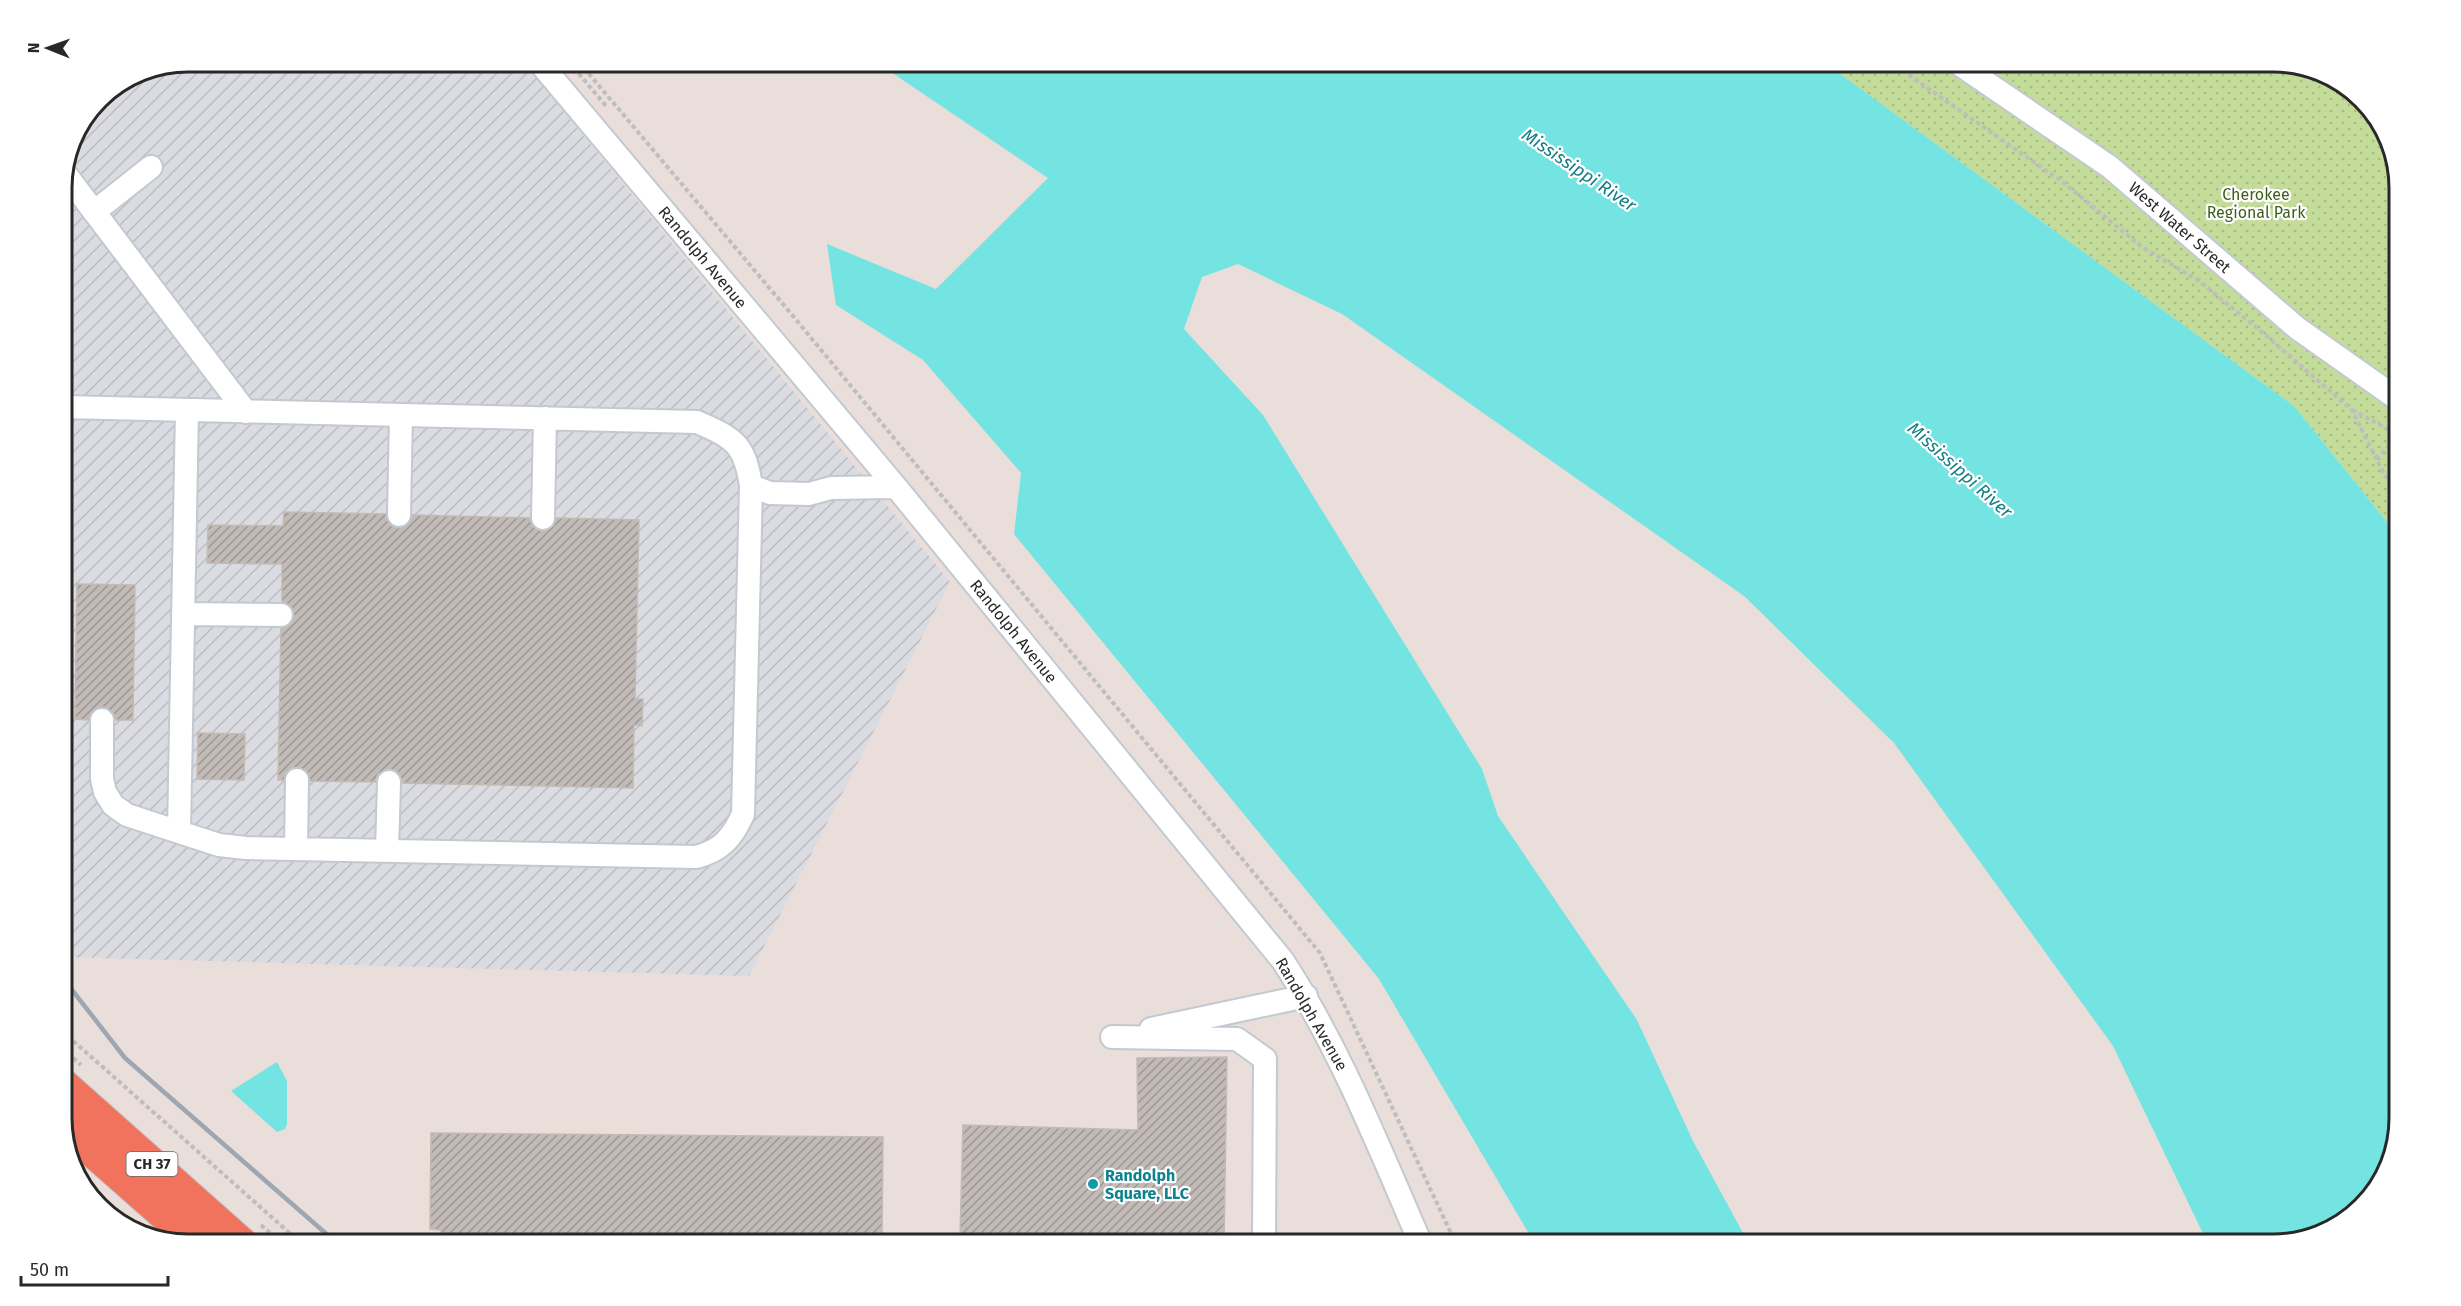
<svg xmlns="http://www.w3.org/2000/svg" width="2461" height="1306" viewBox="0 0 2461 1306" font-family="'Fira Sans',sans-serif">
<defs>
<pattern id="industrial-furrows" width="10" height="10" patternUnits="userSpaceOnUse" patternTransform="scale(1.5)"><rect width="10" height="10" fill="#dbdbe2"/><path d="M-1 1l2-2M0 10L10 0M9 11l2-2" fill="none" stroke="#bcbcc2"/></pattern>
<pattern id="park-dots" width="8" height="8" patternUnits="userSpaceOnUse" patternTransform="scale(1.5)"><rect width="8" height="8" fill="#c4dc9a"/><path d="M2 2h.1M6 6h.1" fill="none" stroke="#a8bd85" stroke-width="1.8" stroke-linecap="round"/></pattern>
<pattern id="building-hatch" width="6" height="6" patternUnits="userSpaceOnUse" patternTransform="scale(1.5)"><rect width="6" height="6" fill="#c1bab6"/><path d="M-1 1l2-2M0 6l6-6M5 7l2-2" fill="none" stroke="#9d9794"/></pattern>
</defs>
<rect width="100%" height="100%" fill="#e9deda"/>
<!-- industrial -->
<path fill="url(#industrial-furrows)" d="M188,62H523L950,582L749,976L62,957V180L71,139L99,98L140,71Z"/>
<!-- park -->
<path fill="url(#park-dots)" d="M1824,62H2273L2329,75L2378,118L2399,180V537L2294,406Z"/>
<!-- water -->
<path fill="#74e4e2" d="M876,62H1824L2294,406L2399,537V1118L2386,1174L2336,1227L2273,1244H2208L2113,1046L1894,743L1744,596L1342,314L1238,264L1202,277L1184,329L1263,415L1482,769L1498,816L1637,1020L1693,1141L1749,1244H1535L1379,979L1014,534L1021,473L923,360L836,305L827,244L936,289L1048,178Z
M277,1062L287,1081V1124L285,1129L277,1132L231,1091Z"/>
<!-- building -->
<path fill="url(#building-hatch)" stroke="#c4bab4" stroke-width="1.5" d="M284,512L386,514L392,526L399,528L410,522L412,515L530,518L536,529L543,531L554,525L556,518L639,520L635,699H643L642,726L634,725L633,788L402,783L397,771L389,769L378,774L375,782L310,781L308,773L298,767L290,769L284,780H278L281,628L288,626L294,616L292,608L282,602V564L207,563L208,525L283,526Z
M77,584L135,585L133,720H116L113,713L103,707L95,709L89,720L75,719Z
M198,733L245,734L244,780L197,779Z
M1227,1057L1224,1243L960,1238L963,1125L1138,1130L1137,1058Z
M431,1133L883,1137L882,1234H865V1238L854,1237V1245L441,1241V1230L430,1229Z"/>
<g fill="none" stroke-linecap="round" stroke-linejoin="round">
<defs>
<path id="minor" d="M539,62L896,487L1283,961C1341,1050 1379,1148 1421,1244
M1956,62L2110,167L2297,328L2399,400
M64,172L246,412
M94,212L151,167
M62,407L697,422C734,438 745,444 751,486L743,814C733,837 721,851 696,857L246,848L219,845L179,832L127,815L113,805L105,792L102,779V720
M751,486L770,493L809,494L831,488L896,487
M399,515L401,415
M543,518L545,418
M183,614L281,615
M179,832L187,410
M296,849L297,780
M387,851L389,782
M1151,1029L1306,996
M1112,1037L1237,1039L1265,1059L1264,1244"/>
<path id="highway" d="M62,1084L242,1244
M62,1124L198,1244"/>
</defs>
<!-- minor casing -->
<use href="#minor" stroke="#c3c9d1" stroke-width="26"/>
<!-- highway casing -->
<use href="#highway" stroke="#bebebe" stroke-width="34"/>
<!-- path -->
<path stroke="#bebebe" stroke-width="4" stroke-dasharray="4.5 3" stroke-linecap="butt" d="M569,62L606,106
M579,62L793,316L1320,953L1456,1244
M1890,62L2064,183L2142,247L2199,281L2262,332L2352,410L2384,474L2399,491
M2352,410L2399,435
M2376,459L2399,437
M62,1031L302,1244
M62,1048L81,1065
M261,1225L283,1244"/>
<!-- minor -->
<use href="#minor" stroke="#fff" stroke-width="22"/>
<!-- highway -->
<use href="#highway" stroke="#f1735d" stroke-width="32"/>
<!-- rail -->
<path stroke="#9ea6b1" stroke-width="4.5" d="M62,977L125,1058L338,1244"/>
</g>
<!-- markers -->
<circle fill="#0f9aa8" stroke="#fff" stroke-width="2" cx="1093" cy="1184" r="6"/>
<g text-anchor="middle" stroke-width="4.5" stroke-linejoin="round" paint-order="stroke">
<!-- shield labels -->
<rect fill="#fff" stroke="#686868" stroke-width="1.5" x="126.5" y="1152" width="51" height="24" rx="4.5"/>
<g font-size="15" font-weight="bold" fill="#282828">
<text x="152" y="1169">CH 37</text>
</g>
<!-- park labels -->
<g font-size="16" fill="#3e5e1e" stroke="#fff">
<text x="2256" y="200">Cherokee<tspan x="2256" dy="18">Regional Park</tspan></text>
</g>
<!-- street labels -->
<g font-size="16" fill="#282828" stroke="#fff">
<text transform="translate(2180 227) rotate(41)" y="6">West Water Street</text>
<text transform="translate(703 257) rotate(50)" y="6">Randolph Avenue</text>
<text transform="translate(1014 631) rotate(51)" y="6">Randolph Avenue</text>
<text transform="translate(1312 1014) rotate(60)" y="6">Randolph Avenue</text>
</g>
<!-- culture labels -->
<g font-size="16" font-weight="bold" fill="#0d838f" stroke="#fff" text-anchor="start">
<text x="1105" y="1181">Randolph<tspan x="1105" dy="18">Square, LLC</tspan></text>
</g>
<!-- water labels -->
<g font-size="18" font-style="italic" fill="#178086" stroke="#fff">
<text transform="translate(1579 170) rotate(34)" y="6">Mississippi River</text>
<text transform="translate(1960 470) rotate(42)" y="6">Mississippi River</text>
</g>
</g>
<!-- crop -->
<path d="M0 0H2461V1306H0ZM188 72H2273A116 116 0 0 1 2389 188V1118A116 116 0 0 1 2273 1234H188A116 116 0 0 1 72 1118V188A116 116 0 0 1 188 72Z" fill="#fff" fill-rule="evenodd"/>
<path fill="none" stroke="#282828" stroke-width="3" d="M188 72H2273A116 116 0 0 1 2389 188V1118A116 116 0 0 1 2273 1234H188A116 116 0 0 1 72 1118V188A116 116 0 0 1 188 72Z"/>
<!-- north arrow -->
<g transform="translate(48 48) rotate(271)" stroke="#ffffff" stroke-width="4.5" paint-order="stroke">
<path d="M0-4.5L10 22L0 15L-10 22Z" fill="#282828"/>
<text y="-9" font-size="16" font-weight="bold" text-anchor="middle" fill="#282828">N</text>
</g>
<!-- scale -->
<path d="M21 1276v9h147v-9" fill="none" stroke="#282828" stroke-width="3"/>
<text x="30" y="1276" font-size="18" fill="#282828" stroke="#ffffff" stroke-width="4.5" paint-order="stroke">50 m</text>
</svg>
